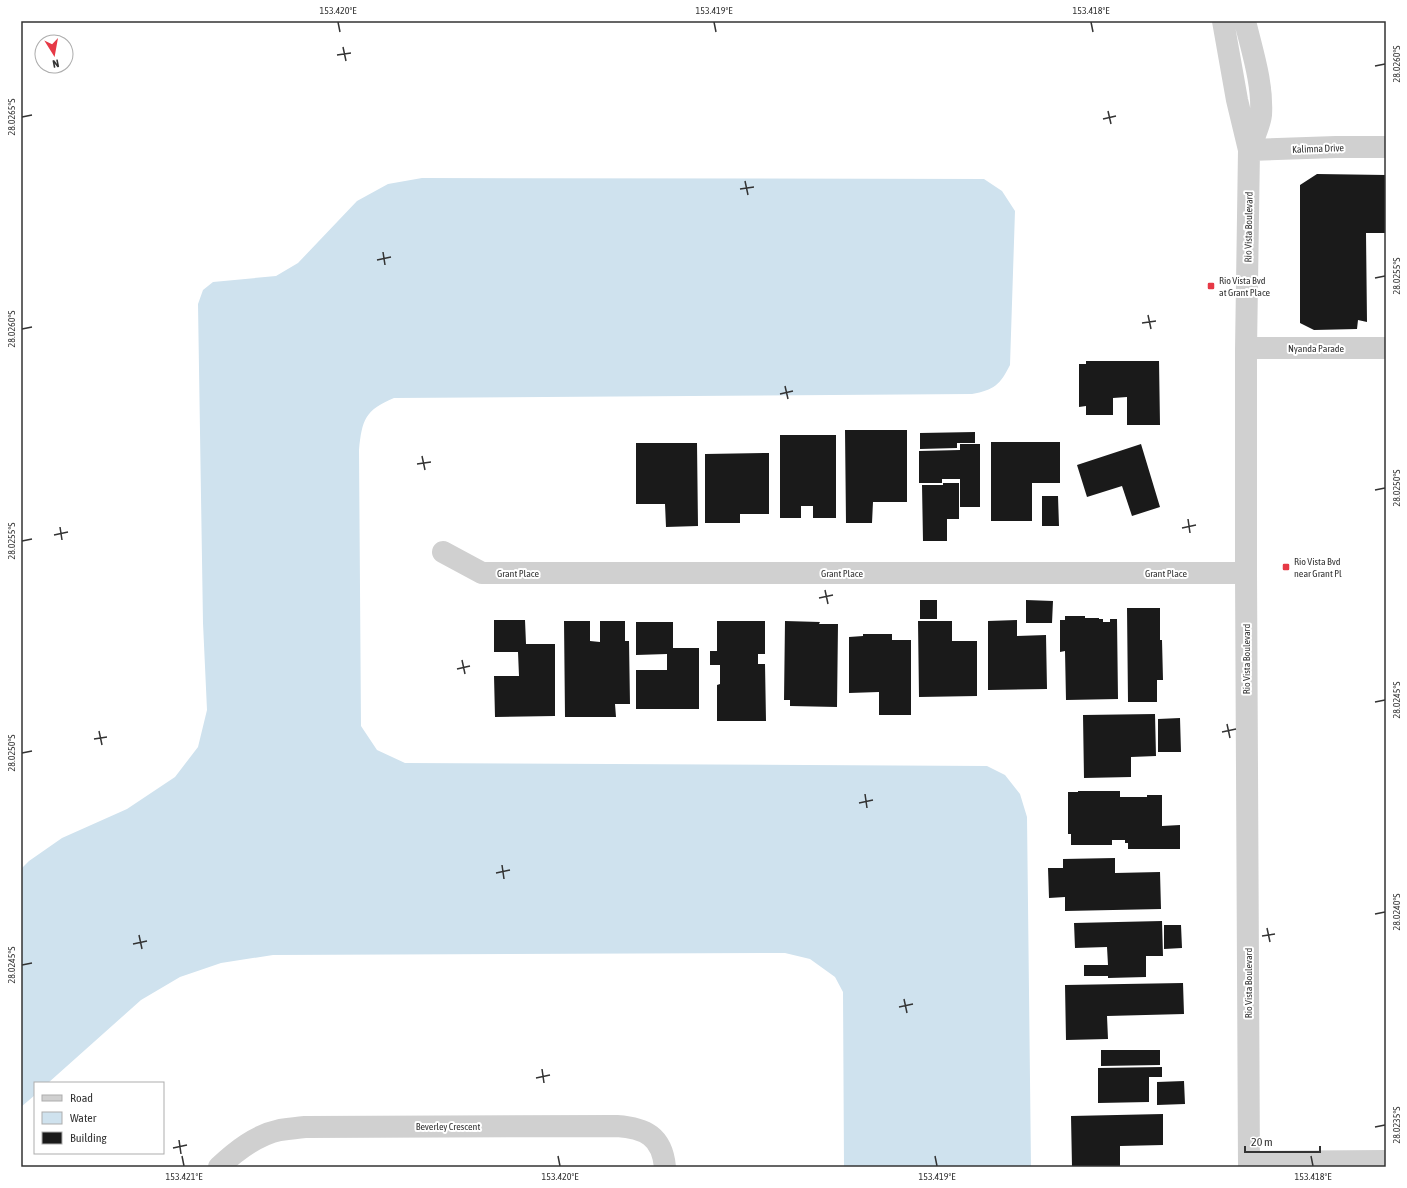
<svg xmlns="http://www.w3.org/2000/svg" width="1407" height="1188" viewBox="0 0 1407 1188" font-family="'Asap Condensed',sans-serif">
<rect width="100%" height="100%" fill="#fff"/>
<!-- water -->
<path fill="#cfe2ee" d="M422,178L984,179L1002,191L1015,211L1010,365C1000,385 994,390 972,394L394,398C365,410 362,420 359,450L361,726L377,750L405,763L987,766L1005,775L1020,794L1027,817L1031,1167H844L843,992L835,977L810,959L785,953L273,955L221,963L180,977L141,1000L48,1083H35V1095L21,1107V869L29,861L62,838L127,809L175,777L198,747L207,710L203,623L198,304L203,290L213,282L276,276L298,263L357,201L388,184Z"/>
<!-- building -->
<path fill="#1a1a1a" d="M1317,174L1386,175V233H1366L1367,322L1358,320L1357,329L1314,330L1300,323V185Z
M1086,361H1159L1160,425H1127V397L1113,398V415H1086V406L1079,407V364H1086Z
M845,430H907V502H873L872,523H846Z
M975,432V443H957V448L920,449V433Z
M780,435H836V518H813V506H801V518H780Z
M991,442H1060V483H1032V521H991Z
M636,443H697L698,526L666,527L665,504H636Z
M960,444H980V507H960V479H942V483H919V451L960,450Z
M1141,444L1160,507L1132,516L1122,486L1087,497L1077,465Z
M769,453V514H740V523H705V454Z
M943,483H959V519H947V541H923L922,485H943Z
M1042,496H1058L1059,526H1042Z
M920,600H937V619H920Z
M1026,600L1053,601L1052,623H1026Z
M1127,608H1160V640H1162L1163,680H1157V702H1128Z
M1065,616H1085V618H1099V619H1103V622H1110V619H1117L1118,699L1066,700L1065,651L1060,652V620H1065Z
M494,620H525L526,644H555V716L495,717L494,676H519L518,652H494Z
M1017,620V636L1046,635L1047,689L988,690V621Z
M564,621H590V641L600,642V621H625V641H629L630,704H615L616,717H565Z
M717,621H765V654H758V664H765L766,721H717V685L720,684V665H710V651H717Z
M785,621L820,622L819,624H838L837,707L790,706V700H784Z
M918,621H952V641H977V696L919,697Z
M636,622H673V648H699V709H636V670H667V654L636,655Z
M863,634H892V640H911V715H879V692L849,693V637L863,636Z
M1155,714L1156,756L1131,757V777L1084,778L1083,715Z
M1180,718L1181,752H1158V719Z
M1078,791H1120V797H1147V795H1162V826L1180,825V849H1128V843H1125V840H1112V845H1071V834H1068V792H1078Z
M1115,858V873L1160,872L1161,909L1065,911V897L1049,898L1048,868H1063V859Z
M1162,921L1163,956H1146V977L1108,978V976H1084V965H1108L1107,947L1075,948L1074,923Z
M1164,925H1181L1182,948L1164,949Z
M1183,983L1184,1014L1107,1016L1108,1039L1066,1040L1065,985Z
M1101,1050H1160V1065L1101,1066Z
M1162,1067V1077H1149V1102L1098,1103V1068Z
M1184,1081L1185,1104L1157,1105V1082Z
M1163,1114V1145L1120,1146V1167H1072L1071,1116Z"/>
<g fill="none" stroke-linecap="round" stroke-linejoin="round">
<!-- minor -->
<path stroke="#d0d0d0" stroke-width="22" d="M1223,21L1237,100L1249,150L1246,350V573L1249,1167
M1245,21C1252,51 1263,83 1261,115C1260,125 1253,140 1249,150
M1249,150L1336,147H1386
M1246,350L1256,348H1386
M443,552L482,573H1246
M1249,1162L1386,1161
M219,1167C236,1151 256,1135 280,1130C288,1129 296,1128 305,1127L617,1126C645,1128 662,1136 665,1167"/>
</g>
<!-- ticks -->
<path fill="none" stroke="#333" stroke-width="1.5" d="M338,22L340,32M714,22L716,32M1091,22L1093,32M343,47L346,61M337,55L351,53M1375,66L1385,64M1108,111L1111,124M22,117L32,115M1103,119L1116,116M745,181L748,195M740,189L754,187M383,252L385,265M377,260L391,257M1375,278L1385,276M1148,315L1151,329M1142,323L1156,321M22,329L32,327M785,386L788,399M780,394L793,391M422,456L425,470M417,464L431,462M1375,490L1385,488M1188,519L1190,533M60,527L62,540M1182,528L1196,525M54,535L68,532M22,541L32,539M825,590L828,604M819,598L833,595M462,660L465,674M457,669L470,666M1375,702L1385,700M1227,724L1230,738M99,731L102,745M1222,732L1236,729M94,739L107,737M22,753L32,751M865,794L867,808M859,803L873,800M502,865L504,879M496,873L510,870M1375,914L1385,912M1267,928L1270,942M139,935L142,949M1262,936L1275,934M133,944L147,941M22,965L32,963M904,999L907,1013M899,1007L913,1004M542,1069L544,1083M536,1078L550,1075M1375,1127L1385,1125M179,1140L181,1154M173,1148L187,1145M182,1156L184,1166M558,1156L560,1166M935,1156L937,1166M1311,1156L1313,1166"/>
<!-- markers -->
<g fill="#e63946" stroke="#fff" stroke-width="1.5">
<rect x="1207" y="282" width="8" height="8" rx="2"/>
<rect x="1282" y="563" width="8" height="8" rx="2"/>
</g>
<g text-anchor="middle" stroke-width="4" stroke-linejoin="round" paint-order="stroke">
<!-- street labels -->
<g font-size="10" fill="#333" stroke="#fff">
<text transform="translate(1318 148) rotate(-2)" y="4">Kalimna Drive</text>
<text transform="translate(1248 227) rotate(-89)" y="4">Rio Vista Boulevard</text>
<text x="1316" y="352">Nyanda Parade</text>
<text x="518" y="577">Grant Place</text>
<text x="842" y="577">Grant Place</text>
<text x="1166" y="577">Grant Place</text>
<text transform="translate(1246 659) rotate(-90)" y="4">Rio Vista Boulevard</text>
<text transform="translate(1248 983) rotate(-90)" y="4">Rio Vista Boulevard</text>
<text x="448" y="1130">Beverley Crescent</text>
</g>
<!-- poi labels -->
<g font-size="10" fill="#333" stroke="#fff" text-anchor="start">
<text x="1219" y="284">Rio Vista Bvd<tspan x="1219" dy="12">at Grant Place</tspan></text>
<text x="1294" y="565">Rio Vista Bvd<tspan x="1294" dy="12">near Grant Pl</tspan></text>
</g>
</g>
<!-- border -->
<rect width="1407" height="1188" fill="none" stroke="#ffffff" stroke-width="44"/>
<!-- legend -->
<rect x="34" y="1082" width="130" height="72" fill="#ffffff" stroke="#adadad"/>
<rect x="42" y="1095" width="20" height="6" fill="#d0d0d0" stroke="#adadad"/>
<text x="70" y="1102" font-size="12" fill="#333333">Road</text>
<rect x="42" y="1112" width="20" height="12" fill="#cfe2ee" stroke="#adadad"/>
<text x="70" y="1122" font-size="12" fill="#333333">Water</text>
<rect x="42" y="1132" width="20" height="12" fill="#1a1a1a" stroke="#adadad"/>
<text x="70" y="1142" font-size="12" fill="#333333">Building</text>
<!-- north arrow -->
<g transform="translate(54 54) rotate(169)"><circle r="19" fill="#ffffff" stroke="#adadad"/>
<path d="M0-3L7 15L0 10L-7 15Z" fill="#e63946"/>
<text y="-6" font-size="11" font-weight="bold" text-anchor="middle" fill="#333333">N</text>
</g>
<!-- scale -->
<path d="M1245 1146v6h75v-6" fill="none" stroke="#333333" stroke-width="2"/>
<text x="1251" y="1146" font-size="12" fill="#333333" stroke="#ffffff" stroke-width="3" paint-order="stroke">20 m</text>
<rect x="22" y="22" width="1363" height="1144" fill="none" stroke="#333" stroke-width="1.5"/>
<g font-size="10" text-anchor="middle" fill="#333">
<text x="338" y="14">153.420°E</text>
<text x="714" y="14">153.419°E</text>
<text x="1091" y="14">153.418°E</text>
<text transform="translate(1396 64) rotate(-90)" y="4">28.0260°S</text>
<text transform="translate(11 117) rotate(-90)" y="4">28.0265°S</text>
<text transform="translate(1396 276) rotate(-90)" y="4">28.0255°S</text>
<text transform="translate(11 329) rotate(-90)" y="4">28.0260°S</text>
<text transform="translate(1396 488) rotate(-90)" y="4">28.0250°S</text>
<text transform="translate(11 541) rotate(-90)" y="4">28.0255°S</text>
<text transform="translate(1396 700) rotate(-90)" y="4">28.0245°S</text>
<text transform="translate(11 753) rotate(-90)" y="4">28.0250°S</text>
<text transform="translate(1396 912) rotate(-90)" y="4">28.0240°S</text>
<text transform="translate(11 965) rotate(-90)" y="4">28.0245°S</text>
<text transform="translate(1396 1125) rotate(-90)" y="4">28.0235°S</text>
<text x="184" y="1180">153.421°E</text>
<text x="560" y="1180">153.420°E</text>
<text x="937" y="1180">153.419°E</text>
<text x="1313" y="1180">153.418°E</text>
</g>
</svg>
